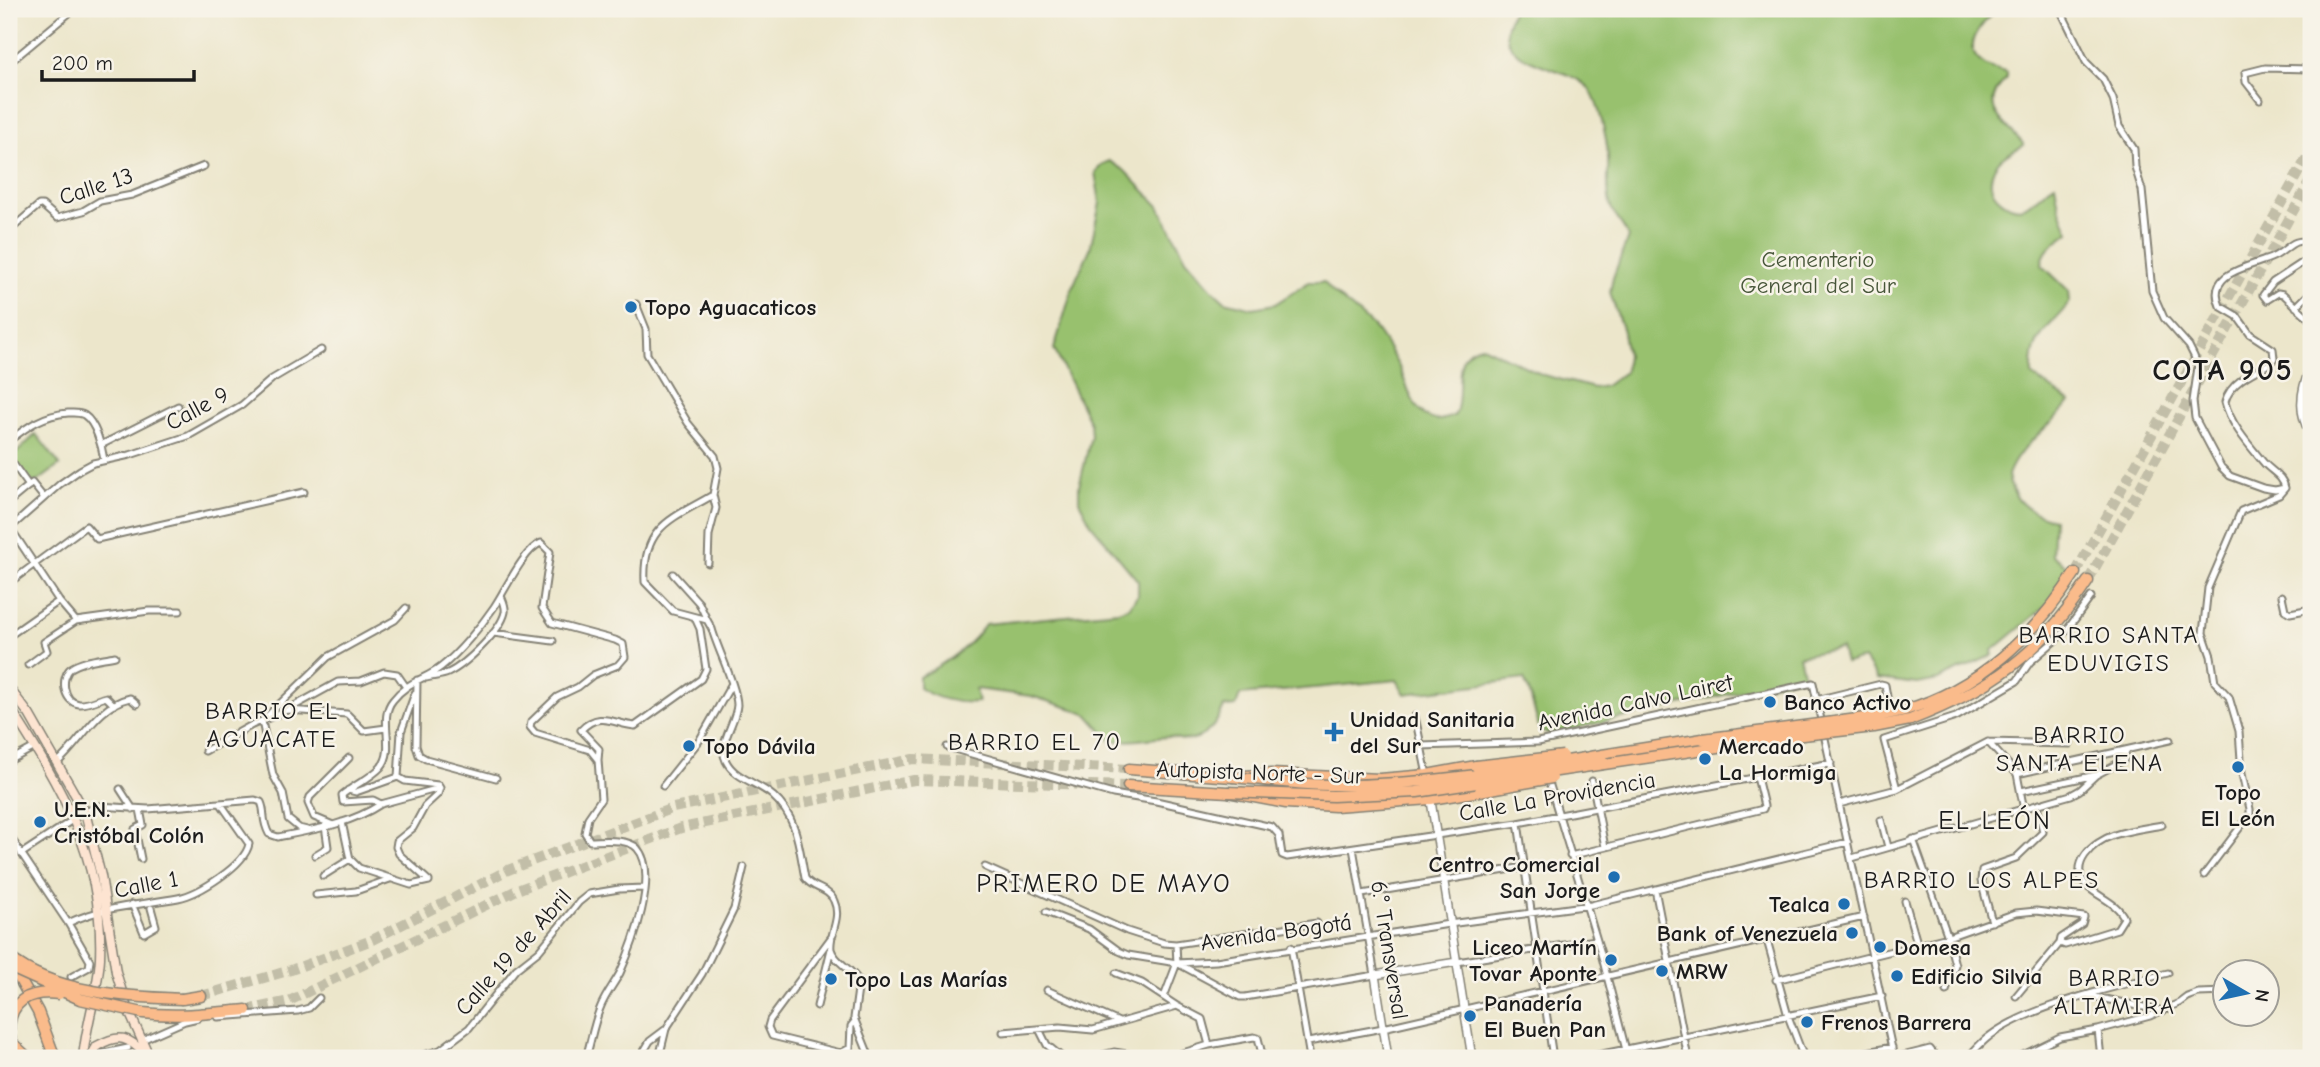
<svg xmlns="http://www.w3.org/2000/svg" width="2320" height="1067" viewBox="0 0 2320 1067" font-family="'Comic Neue',sans-serif">
<rect width="100%" height="100%" fill="#f7f3e8"/>
<filter id="ink" filterUnits="userSpaceOnUse"><feTurbulence type="fractalNoise" baseFrequency=".0143" numOctaves="2"/><feDisplacementMap in="SourceGraphic" scale="14" xChannelSelector="R" yChannelSelector="G"/><feConvolveMatrix kernelMatrix="1 2 1 2 8 2 1 2 1" color-interpolation-filters="sRGB"/></filter>
<filter id="wash" filterUnits="userSpaceOnUse"><feTurbulence type="fractalNoise" baseFrequency=".00686" numOctaves="4" result="noise"/><feDisplacementMap in="SourceGraphic" scale="28" xChannelSelector="R" yChannelSelector="G"/><feGaussianBlur stdDeviation="1.57" result="paint"/><feColorMatrix in="noise" values="0 0 0 0 0 0 0 0 0 0 0 0 0 0 0 0 0 1.4 0 .05"/><feComposite in="paint" operator="in"/></filter>
<g filter="url(#wash)">
<rect width="100%" height="100%" fill="#ece6cb"/>
<!-- green -->
<path fill="#98c16e" stroke="#5a6e45" stroke-width="2" d="M1513,9H1996C1982,24 1958,49 1985,65C1992,69 2000,70 2007,73V78C2004,82 1998,87 1996,92C1984,114 2014,130 2024,145C2015,151 2004,154 1997,164C1993,169 1990,178 1991,184C1992,197 2011,211 2024,207C2033,203 2044,190 2055,184L2059,207L2069,232C2057,242 2043,248 2042,265L2069,291L2070,302C2048,331 2030,335 2032,375L2070,402C2051,428 2019,444 2008,475C2012,501 2030,514 2054,519L2052,555L2071,569L2063,592L1992,651L1993,655L1938,680L1917,684L1877,679L1864,659L1845,663L1841,648L1799,656L1804,677L1550,734L1540,731L1529,691L1524,679L1405,694L1397,680L1240,695L1236,706L1224,707C1216,725 1206,740 1184,740C1178,740 1173,736 1168,737C1149,738 1131,742 1111,741L1088,715L1073,709L1031,696L975,689L978,702C958,704 936,699 919,688V677C942,665 971,647 985,624L1118,611L1129,607L1138,595V581L1091,524L1079,501V487L1091,436L1090,423L1054,349L1073,286L1090,249L1100,203L1095,172L1103,164L1109,161L1124,170L1159,206L1186,259L1212,289L1225,301L1253,308L1275,304L1309,282H1324C1339,303 1365,314 1379,334C1387,345 1393,356 1399,367C1406,382 1411,404 1424,415C1435,423 1444,420 1455,415C1466,393 1447,351 1482,346L1543,375L1594,388L1605,386L1625,372L1627,355L1623,332L1610,292L1613,278L1628,237C1625,225 1613,217 1610,204C1606,187 1609,173 1608,156C1607,139 1599,102 1589,89C1569,64 1505,68 1506,29C1507,23 1511,15 1513,9Z
M36,434L60,465L37,482H29L10,459Z"/>
</g>
<g filter="url(#ink)">
<g fill="none" stroke-linecap="round" stroke-linejoin="round">
<!-- motorway-tunnel -->
<path stroke="#c2bea8" stroke-width="10" stroke-dasharray="10 5" stroke-linecap="butt" d="M2075,573L2311,150
M2088,581L2311,179
M201,996L291,970L372,940L508,870L673,808L913,759L1129,769
M246,1010L289,1001L517,890L681,828L914,780L1128,786"/>
<defs>
<path id="minor" d="M2060,9L2086,62L2103,79L2113,99L2119,126L2134,149L2135,167L2142,190L2152,291L2164,318L2189,346L2194,356L2198,367L2193,401L2195,418L2221,467L2230,476L2263,488L2275,490L2285,488
M9,63L74,9
M2260,100L2246,82L2245,73L2265,68L2310,69
M9,231L39,205H42L57,218L83,211L100,201L132,195L204,166
M2311,257L2273,282L2263,295L2267,300L2278,293L2283,294L2311,320
M636,304L646,329L647,354L688,423L715,456L718,468L713,495L716,508L709,535L708,563
M2296,307L2311,292
M9,441C28,426 43,415 68,413C72,413 79,412 84,415C96,423 102,447 104,460
M101,445L178,406
M9,458L29,486
M2285,488C2283,476 2272,472 2264,463C2250,446 2230,424 2225,402C2230,382 2253,372 2271,363L2274,358L2273,349L2250,334L2237,316L2220,306C2205,271 2252,267 2273,257C2288,250 2292,237 2311,242
M713,495C672,519 642,526 645,582L673,611L707,620L712,629C717,648 737,687 737,705C736,723 717,744 726,761C735,779 759,783 773,796C798,818 799,848 805,878C812,889 829,888 834,901C842,918 829,933 831,949C834,962 854,970 859,982L854,1018L870,1058
M9,502L32,483L44,498
M9,526L59,601L76,621
M9,529L60,484L80,470L93,463L130,455L188,436L242,405L272,379L321,350
M673,574L699,603L707,620
M9,583L86,526L97,539L304,492
M2282,596L2285,610L2290,613L2311,609
M493,633L553,641
M9,636L59,601
M28,665L47,651L44,642L76,621L149,611H180
M426,678C433,676 442,676 448,673C465,665 501,631 505,612C506,606 503,601 501,596
M417,680L416,746L419,755L426,759L496,778
M415,693L401,732L398,777L405,781L438,785L440,788L438,794L425,806L413,828L397,841L396,847L399,854L429,881
M1816,700L1881,684L1885,685L1890,714
M114,705L106,697C98,699 87,705 79,704C63,702 60,677 71,668C83,660 101,659 115,656
M289,709L338,682L361,681L384,672L397,674L406,687
M1415,716L1427,775
M1988,742L2017,774L2024,810
M1421,746L1538,742L1813,683L1894,1058
M947,747L1113,794L1156,801L1272,827L1279,835L1282,855L1287,857L1518,823L1831,763
M205,751L252,725L287,710L347,714L364,731L386,728
M598,760L599,749L581,730C600,710 613,724 635,726L701,679L706,669L700,629L695,618
M9,761L35,747
M58,762C81,742 98,705 130,698L137,704
M2017,774L2170,740
M1548,779L1602,957L1628,1058
M1592,781L1605,847
M663,786L699,741L731,685
M120,789L133,809
M1897,789L1884,740L1956,717L2017,681L2030,662L2067,630L2091,597
M348,790L356,792L398,777
M2021,791L2096,775
M381,804L440,788
M1839,804L1897,789L1988,742L2070,744
M140,809L143,825L135,829L141,859
M85,812L99,806L148,809L255,800L261,802C266,813 261,819 269,834L278,837C313,830 351,824 381,804L373,800L343,802L342,795C354,785 371,778 381,767C397,748 377,719 393,700C408,681 424,680 441,667C459,653 481,626 494,607C505,591 524,549 541,543L550,552L542,608L552,623L615,640L623,644L625,657L618,665L593,675L578,687L557,697L531,722L530,727L535,733L590,750L598,760L601,799L588,818L585,833L590,841C603,841 627,838 637,848C660,873 632,947 620,973C614,984 606,994 601,1006C594,1022 591,1041 586,1058
M1881,820L1888,847
M342,822L350,859L359,868L411,885L429,881
M1518,823L1553,1058
M333,825L314,817L308,803L310,797L349,758
M307,830L299,828L288,819L283,793L273,775L262,721L328,657L395,620L406,608
M9,835L68,923L90,961L89,967L71,977
M1913,839L1948,937L1955,965L1946,991
M21,854L74,819
M315,855L328,847L325,826
M1570,856L1763,809L1764,806L1757,777
M1852,858L2071,795L2080,790L2096,775L2124,760L2126,750
M985,867L1127,931L1164,943L1176,944L1317,923
M2204,875L2250,814V809L2242,774L2239,731L2229,697L2215,682L2211,656L2203,633L2208,588L2241,511L2279,495L2285,488
M323,876L350,859
M1655,889L1688,1058
M1362,894L1524,867
M316,895L356,891L390,879
M1905,901L1917,943
M132,904L144,933L156,926L151,908
M1046,912L1089,929L1119,951L1128,955L1177,963L1216,961L1449,924L1591,905L1848,842
M1992,922L1981,881L1982,870L2016,858L2043,832L2037,805
M68,923C104,906 140,905 178,898C199,894 245,865 249,844L221,804
M833,935L770,1020L768,1027L772,1036L841,1053L850,1048L851,1026L855,1021
M1767,940L1788,1016L1804,1058
M2060,943L2065,945L2117,929L2124,918C2118,903 2098,897 2087,886C2067,865 2093,842 2114,835C2129,830 2146,828 2162,825
M1291,947L1310,1058
M1457,962L1596,940
M1177,963L1240,997H1245L1375,975L1353,848
M1116,973L1142,983L1177,1006
M1776,980L1948,937L2016,913L2036,911L2084,917L2082,924L2061,938L2060,943L2016,996
M1047,990L1119,1022
M2090,996L2163,1011
M1164,997L1177,963L1176,944
M817,1006L831,949
M218,1017L298,1011L309,1008L319,998
M1039,1029L1047,1045L1063,1058
M2098,1030L2101,1058
M1003,1032L1060,1027L1093,1030L1177,1006L1202,1019L1209,1045
M142,1040L185,1021L198,1018
M1308,1042L1383,1028L1864,917
M90,1056L128,1048
M414,1058L440,1050L469,1028L516,969L539,951L579,902L589,894L619,889L644,888
M640,1058L650,1041L666,1029L702,974L734,909L744,867
M659,1058L666,1029
M1100,1058L1102,1055L1114,1052L1152,1058
M1166,1058L1209,1045L1254,1037L1258,1038L1263,1058
M1583,1058L1882,996
M1837,1058L1892,1047
M1894,1058L1930,1049L1937,1058
M1967,1058C1973,1052 1979,1045 1986,1039C2025,1006 2117,987 2168,973
M2017,1058L2060,1037L2098,1030L2150,1016L2179,1003L2187,997L2198,993L2226,992
M2154,1058L2167,1055"/>
<path id="tertiary" d="M2311,67V84
M2311,367C2300,390 2297,413 2311,435
M1427,776L1472,1058
M1388,1058L1375,975L1457,962"/>
<path id="secondary" d="M9,688L29,714L85,812L101,876L116,972L126,1005L150,1058
M9,706C61,787 104,858 100,958C98,992 86,1024 83,1058
M90,1058L97,1046C120,1033 128,1037 145,1054"/>
<path id="motorway" d="M1905,710C1977,689 2035,636 2075,573
M1910,720C1991,689 2040,654 2088,581
M1602,755L1703,739
M1129,769L1232,777L1271,774L1380,779L1427,775L1476,766
M1128,786L1228,792L1286,803L1335,806L1431,799L1480,791
M13,967L38,1012L55,1058
M182,999L201,996
M143,1013C178,1017 212,1013 246,1010
M9,1033L12,1043L28,1058"/>
</defs>
<!-- minor casing -->
<use href="#minor" stroke="#848174" stroke-width="9"/>
<!-- tertiary casing -->
<use href="#tertiary" stroke="#848174" stroke-width="10"/>
<!-- secondary casing -->
<use href="#secondary" stroke="#848174" stroke-width="11"/>
<!-- motorway casing -->
<use href="#motorway" stroke="#848174" stroke-width="13"/>
<!-- minor -->
<use href="#minor" stroke="#fff" stroke-width="5"/>
<!-- tertiary -->
<use href="#tertiary" stroke="#fff" stroke-width="7"/>
<!-- secondary -->
<use href="#secondary" stroke="#fde4d1" stroke-width="8"/>
<!-- motorway -->
<use href="#motorway" stroke="#fabb8b" stroke-width="10"/>
<defs>
<path id="motorway-bridge" d="M1703,739L1873,717L1905,710
M1476,766L1563,756
M1232,777C1272,781 1311,786 1351,785C1435,784 1519,769 1602,755
M1480,791L1552,778
M1228,792L1333,796L1417,792L1785,737L1874,727L1910,720
M9,957C53,993 127,997 182,999
M9,967L80,999L143,1013
M9,1032C9,1001 29,990 59,994"/>
</defs>
<!-- motorway-bridge casing -->
<use href="#motorway-bridge" stroke="#848174" stroke-width="13" stroke-linecap="butt"/>
<!-- motorway-bridge -->
<use href="#motorway-bridge" stroke="#fabb8b" stroke-width="10"/>
</g>
</g>
<!-- markers -->
<g fill="#1f6fb2" stroke="#f7f3e8" stroke-width="2.5">
<circle cx="631" cy="307" r="7"/>
<circle cx="1770" cy="702" r="7"/>
<path d="M1330.5 721.5h7v7h7v7h-7v7h-7v-7h-7v-7h7z"/>
<circle cx="689" cy="746" r="7"/>
<circle cx="1705" cy="759" r="7"/>
<circle cx="2238" cy="767" r="7"/>
<circle cx="40" cy="822" r="7"/>
<circle cx="1614" cy="877" r="7"/>
<circle cx="1844" cy="904" r="7"/>
<circle cx="1852" cy="933" r="7"/>
<circle cx="1880" cy="947" r="7"/>
<circle cx="1611" cy="960" r="7"/>
<circle cx="1662" cy="971" r="7"/>
<circle cx="1897" cy="976" r="7"/>
<circle cx="831" cy="979" r="7"/>
<circle cx="1470" cy="1016" r="7"/>
<circle cx="1807" cy="1022" r="7"/>
</g>
<g text-anchor="middle" stroke-width="5" stroke-linejoin="round" paint-order="stroke">
<!-- street labels -->
<g font-size="23" fill="#1c1c1c" stroke="#f7f3e8">
<text transform="translate(96 186) rotate(-18)" y="8">Calle 13</text>
<text transform="translate(197 408) rotate(-28)" y="8">Calle 9</text>
<text transform="translate(1635 702) rotate(-12)" y="8">Avenida Calvo Lairet</text>
<text transform="translate(1260 772) rotate(2)" y="8">Autopista Norte - Sur</text>
<text transform="translate(1557 796) rotate(-10)" y="8">Calle La Providencia</text>
<text transform="translate(146 884) rotate(-11)" y="8">Calle 1</text>
<text transform="translate(1276 932) rotate(-8)" y="8">Avenida Bogotá</text>
<text transform="translate(1390 950) rotate(81)" y="8">6.° Transversal</text>
<text transform="translate(513 952) rotate(-48)" y="8">Calle 19 de Abril</text>
</g>
<!-- park labels -->
<g font-size="23" fill="#475639" stroke="#f7f3e8">
<text x="1818" y="267">Cementerio<tspan x="1818" dy="26">General del Sur</tspan></text>
</g>
<!-- poi labels -->
<g font-size="23" font-weight="bold" fill="#1c1c1c" stroke="#f7f3e8" text-anchor="start">
<text x="645" y="315">Topo Aguacaticos</text>
<text x="1784" y="710">Banco Activo</text>
<text x="1350" y="727">Unidad Sanitaria<tspan x="1350" dy="26">del Sur</tspan></text>
<text x="703" y="754">Topo Dávila</text>
<text x="1719" y="754">Mercado<tspan x="1719" dy="26">La Hormiga</tspan></text>
<text x="2238" y="800" text-anchor="middle">Topo<tspan x="2238" dy="26">El León</tspan></text>
<text x="54" y="817">U.E.N.<tspan x="54" dy="26">Cristóbal Colón</tspan></text>
<text x="1600" y="872" text-anchor="end">Centro Comercial<tspan x="1600" dy="26">San Jorge</tspan></text>
<text x="1830" y="912" text-anchor="end">Tealca</text>
<text x="1838" y="941" text-anchor="end">Bank of Venezuela</text>
<text x="1597" y="955" text-anchor="end">Liceo Martín<tspan x="1597" dy="26">Tovar Aponte</tspan></text>
<text x="1894" y="955">Domesa</text>
<text x="1676" y="979">MRW</text>
<text x="1911" y="984">Edificio Silvia</text>
<text x="845" y="987">Topo Las Marías</text>
<text x="1484" y="1011">Panadería<tspan x="1484" dy="26">El Buen Pan</tspan></text>
<text x="1821" y="1030">Frenos Barrera</text>
</g>
<!-- neighbourhood labels -->
<g font-size="24" letter-spacing="2" fill="#1c1c1c" stroke="#f7f3e8">
<text x="2109" y="643">BARRIO SANTA<tspan x="2109" dy="28">EDUVIGIS</tspan></text>
<text x="272" y="719">BARRIO EL<tspan x="272" dy="28">AGUACATE</tspan></text>
<text x="2080" y="743">BARRIO<tspan x="2080" dy="28">SANTA ELENA</tspan></text>
<text x="1035" y="750">BARRIO EL 70</text>
<text x="1982" y="888">BARRIO LOS ALPES</text>
<text x="2115" y="986">BARRIO<tspan x="2115" dy="28">ALTAMIRA</tspan></text>
</g>
<!-- quarter labels -->
<g font-size="26" letter-spacing="2" fill="#1c1c1c" stroke="#f7f3e8">
<text x="1995" y="829">EL LEÓN</text>
<text x="1104" y="892">PRIMERO DE MAYO</text>
</g>
<!-- district labels -->
<g font-size="30" font-weight="bold" letter-spacing="2" fill="#1c1c1c" stroke="#f7f3e8">
<text x="2223" y="380">COTA 905</text>
</g>
</g>
<!-- margin -->
<rect width="2320" height="1067" fill="none" stroke="#f7f3e8" stroke-width="35"/>
<!-- north arrow -->
<g transform="translate(2246 993) rotate(99)"><circle r="33" fill="#f7f3e8" stroke="#9f9d96" stroke-width="2"/>
<path d="M0-5L12 26L0 18L-12 26Z" fill="#1f6fb2"/>
<text y="-10" font-size="19" font-weight="bold" text-anchor="middle" fill="#1c1c1c">N</text>
</g>
<!-- scale -->
<path d="M42 70v10h152v-10" fill="none" stroke="#1c1c1c" stroke-width="3.5"/>
<text x="52" y="70" font-size="21" fill="#1c1c1c" stroke="#f7f3e8" stroke-width="5" paint-order="stroke">200 m</text>
</svg>
